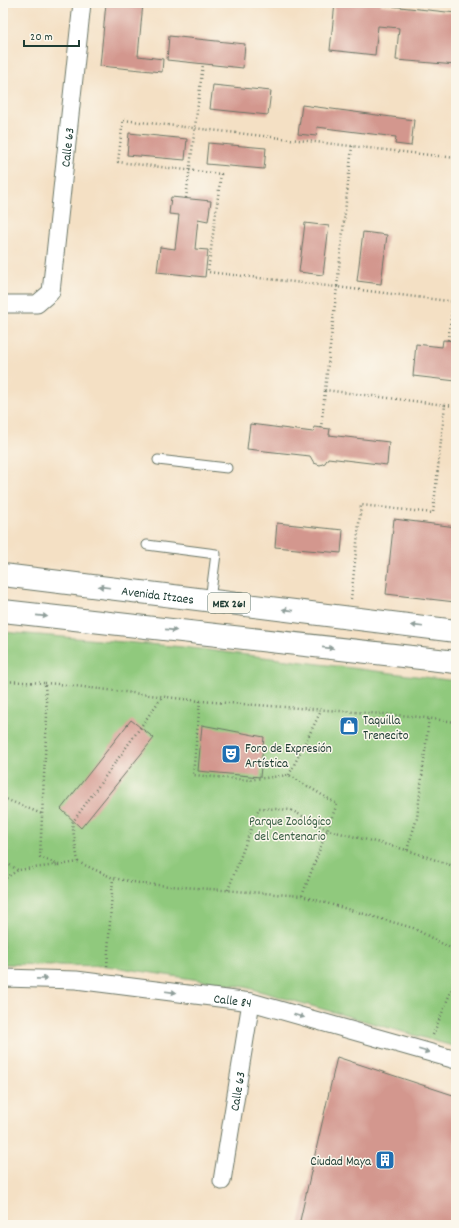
<svg xmlns="http://www.w3.org/2000/svg" width="459" height="1228" viewBox="0 0 459 1228" font-family="Dekko,sans-serif">
<style>
.green{fill:#90c97d;stroke:#588358}
.building{fill:#d3978e}
.lines{fill:none;stroke-linecap:round;stroke-linejoin:round}
.lane-casing{stroke:#6a7666;stroke-width:11}
.street-casing{stroke:#6a7666;stroke-width:19}
.primary-casing{stroke:#6a7666;stroke-width:24}
.path{stroke:#6a7666;stroke-width:2.5;stroke-dasharray:1 3;stroke-linecap:butt}
.lane{stroke:#fff;stroke-width:9}
.street{stroke:#fff;stroke-width:17}
.primary{stroke:#fff;stroke-width:22}
.oneway{fill:#8f9e9a}
.labels{text-anchor:middle;stroke-width:3;stroke-linejoin:round;paint-order:stroke}
.shield{fill:#fbf7ec;stroke:#61756b;stroke-width:1}
.shield-label{font-size:12px;font-weight:bold;fill:#1f3d34}
.street-label{font-size:13px;fill:#1f3d34;stroke:#fbf7ec}
.poi-label{font-size:13px;fill:#1f3d34;stroke:#fbf7ec;text-anchor:start}
.park-label{font-size:13px;fill:#3b6046;stroke:#fbf7ec}
</style>
<rect width="100%" height="100%" fill="#fbf7ec"/>
<filter id="ink" filterUnits="userSpaceOnUse"><feTurbulence type="fractalNoise" baseFrequency=".025" numOctaves="2"/><feDisplacementMap in="SourceGraphic" scale="8" xChannelSelector="R" yChannelSelector="G"/><feConvolveMatrix kernelMatrix="1 2 1 2 8 2 1 2 1" color-interpolation-filters="sRGB"/></filter>
<filter id="wash" filterUnits="userSpaceOnUse"><feTurbulence type="fractalNoise" baseFrequency=".012" numOctaves="4" result="noise"/><feDisplacementMap in="SourceGraphic" scale="16" xChannelSelector="R" yChannelSelector="G"/><feGaussianBlur stdDeviation="0.9" result="paint"/><feColorMatrix in="noise" values="0 0 0 0 0 0 0 0 0 0 0 0 0 0 0 0 0 1.4 0 .05"/><feComposite in="paint" operator="in"/></filter>
<g filter="url(#wash)">
<rect width="100%" height="100%" fill="#f4e0c4"/>
<polygon class="green" points="3,632 183,647 456,681 456,1047 245,987 107,966 3,964"/>
<g id="blocks">
<g class="building">
<polygon points="106,3 143,3 138,56 163,59 162,72 100,66"/>
<polygon points="335,3 381,3 381,5 456,13 456,65 396,60 399,28 378,26 375,55 330,50"/>
<polygon points="169,36 245,44 243,68 167,60"/>
<polygon points="213,85 271,91 268,115 210,109"/>
<polygon points="302,105 414,120 411,146 395,144 396,137 317,127 316,136 298,134"/>
<polygon points="129,133 187,139 185,160 127,155"/>
<polygon points="208,143 266,148 264,169 206,164"/>
<polygon points="171,197 211,201 208,221 198,219 195,249 208,250 205,277 157,272 160,247 175,249 179,215 169,214"/>
<polygon points="305,223 329,226 323,275 299,272"/>
<polygon points="363,232 387,235 381,284 357,281"/>
<polygon points="443,340 456,341 456,381 413,376 416,344 442,347"/>
<polygon points="250,424 313,432 314,427 330,429 329,435 389,442 387,465 328,458 325,463 320,465 314,463 310,456 247,449"/>
<polygon points="394,519 456,527 456,593 455,602 386,594"/>
<polygon points="277,523 343,530 341,553 275,547"/>
<polygon points="131,720 154,738 81,828 61,809"/>
<polygon points="202,725 264,737 260,777 198,771"/>
<polygon points="337,1057 456,1096 456,1225 299,1225"/>
</g>
</g>
</g>
<g filter="url(#ink)">
<use href="#blocks" fill-opacity="0" stroke="#6a7666" stroke-width="1"/>
<g class="lines">
<g class="lane-casing">
<g id="lane">
<polyline points="158,460 227,468"/>
<polyline points="147,545 216,554 210,600"/>
</g>
</g>
<g class="street-casing">
<g id="street">
<path id="s1" d="M3 304H37L51 292 82 3"/>
<path id="s2" d="M3 978 76 980 251 1002 456 1060"/>
<path id="s3" d="M222 1181 251 1002"/>
</g>
</g>
<g class="primary-casing">
<g id="primary">
<path id="s4" d="M3 575 456 631"/>
<polyline points="3,611 456,662"/>
</g>
</g>
<g class="path">
<polyline points="352,146 337,287 456,302"/>
<polyline points="186,198 203,64"/>
<polyline points="448,340 456,281"/>
<polyline points="445,405 456,406"/>
<polyline points="321,428 325,391"/>
<polyline points="351,599 361,505 433,513 445,405 325,390 337,287 208,272 221,174 118,162 123,120 456,158"/>
<polyline points="3,681 45,683 47,715 40,857 59,865 78,862 113,878 144,884 302,896 413,928 456,951"/>
<polyline points="45,683 58,684 200,701 411,716 456,722"/>
<polyline points="200,701 193,775 248,780 289,775 337,804 302,896"/>
<polyline points="289,775 321,711"/>
<polyline points="3,798 42,814"/>
<polyline points="407,850 417,818 429,718"/>
<polyline points="3,861 18,870"/>
<polyline points="78,862 72,823 162,697"/>
<polyline points="3,880 18,870 57,865"/>
<polyline points="228,890 259,808 291,810 328,830 407,850 456,867"/>
<polyline points="107,966 113,878"/>
<polyline points="433,1035 456,979"/>
</g>
<use href="#lane" class="lane"/>
<use href="#street" class="street"/>
<use href="#primary" class="primary"/>
</g>
<defs><path id="oneway-solid" d="M-6-.8H1V-3.2L6.5 0L1 3.2V.8H-6Z"/></defs>
<g class="oneway">
<use href="#oneway-solid" transform="translate(104 587) rotate(-173)"/>
<use href="#oneway-solid" transform="translate(288 610) rotate(-173)"/>
<use href="#oneway-solid" transform="translate(42 616) rotate(6)"/>
<use href="#oneway-solid" transform="translate(417 626) rotate(-173)"/>
<use href="#oneway-solid" transform="translate(171 630) rotate(6)"/>
<use href="#oneway-solid" transform="translate(328 648) rotate(6)"/>
<use href="#oneway-solid" transform="translate(42 979) rotate(1)"/>
<use href="#oneway-solid" transform="translate(171 992) rotate(7)"/>
<use href="#oneway-solid" transform="translate(299 1016) rotate(16)"/>
<use href="#oneway-solid" transform="translate(424 1051) rotate(16)"/>
</g>
</g>
<defs>
<g id="shop-square" transform="scale(1)"><rect x="-9" y="-9" width="18" height="18" rx="4" fill="#1f6fb2" stroke="#fbf7ec"/><path d="M-5-2.5h2.3a2.7 3.5 0 0 1 5.4 0H5L5.5 6h-11ZM-1.5-2.5h3a1.5 2.3 0 0 0-3 0Z" fill="#fff"/></g>
<g id="theatre-square" transform="scale(1)"><rect x="-9" y="-9" width="18" height="18" rx="4" fill="#1f6fb2" stroke="#fbf7ec"/><path d="M-5-5.5Q0-4 5-5.5V0Q5 5 0 6Q-5 5-5 0ZM-3.3-2.5H-1v1.5H-3.3ZM1-2.5H3.3v1.5H1ZM-2.8 1Q0 5.5 2.8 1Z" fill="#fff"/></g>
<g id="building-square" transform="scale(1)"><rect x="-9" y="-9" width="18" height="18" rx="4" fill="#1f6fb2" stroke="#fbf7ec"/><path d="M-4-6H4V6H1V3H-1V6H-4ZM-2.5-4.3h1.7v1.8h-1.7ZM.8-4.3h1.7v1.8H.8ZM-2.5-1h1.7V.8h-1.7ZM.8-1h1.7V.8H.8Z" fill="#fff"/></g>
</defs>
<g fill-rule="evenodd">
<use href="#shop-square" x="349" y="726"/>
<use href="#theatre-square" x="231" y="754"/>
<use href="#building-square" x="385" y="1160"/>
</g>
<g class="labels">
<rect class="shield" x="208" y="593" width="42" height="20" rx="3"/>
<g class="shield-label">
<text x="229" y="607">MEX 261</text>
</g>
<g class="street-label">
<text dy="5" stroke="none"><textPath href="#s1" startOffset="198">Calle 63</textPath></text>
<text dy="5" stroke="none"><textPath href="#s4" startOffset="156">Avenida Itzaes</textPath></text>
<text dy="5" stroke="none"><textPath href="#s2" startOffset="231">Calle 84</textPath></text>
<text dy="5" stroke="none"><textPath href="#s3" startOffset="91">Calle 63</textPath></text>
</g>
<g class="poi-label">
<text x="363" y="724">Taquilla<tspan x="363" dy="15">Trenecito</tspan></text>
<text x="245" y="752">Foro de Expresión<tspan x="245" dy="15">Artística</tspan></text>
<text x="371" y="1165" text-anchor="end">Ciudad Maya</text>
</g>
<g class="park-label">
<text x="290" y="825">Parque Zoológico<tspan x="290" dy="15">del Centenario</tspan></text>
</g>
</g>
<rect width="459" height="1228" fill="none" stroke="#fbf7ec" stroke-width="16"/>
<path d="M24 40v6h55v-6" fill="none" stroke="#1f3d34" stroke-width="2"/>
<text x="30" y="40" font-size="12" fill="#1f3d34" stroke="#fbf7ec" stroke-width="3" paint-order="stroke">20 m</text>
</svg>
